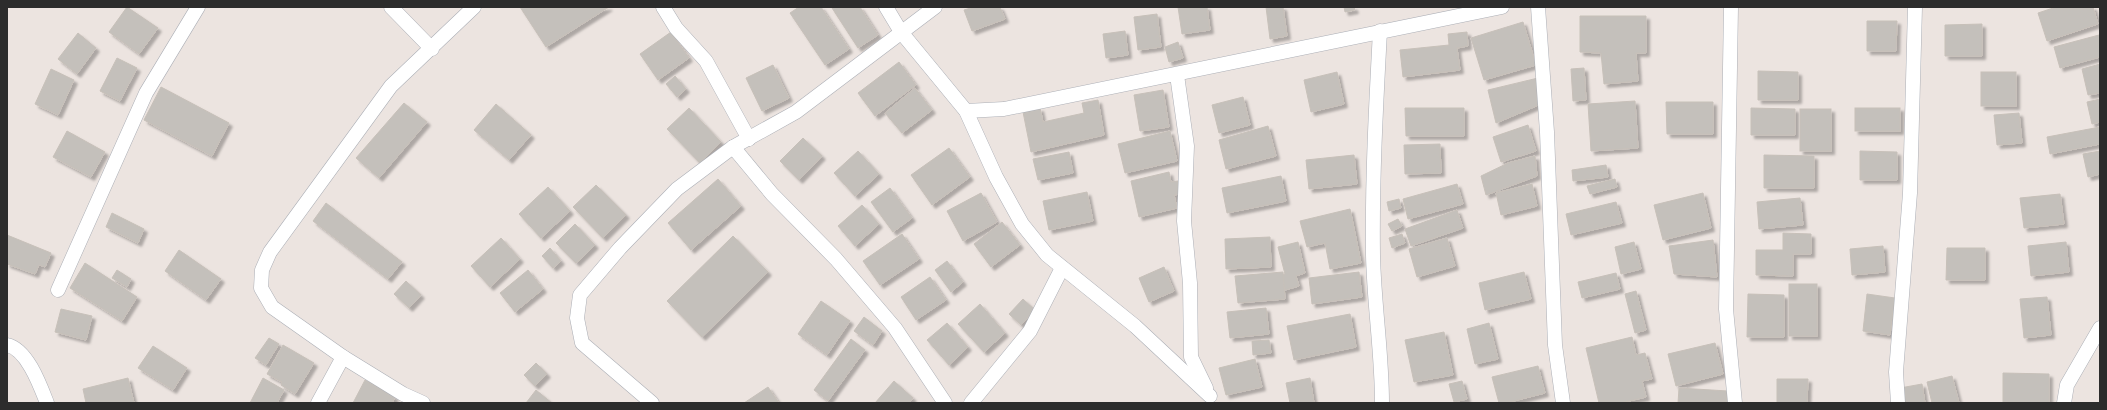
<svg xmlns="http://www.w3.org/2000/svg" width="2107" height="410" viewBox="0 0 2107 410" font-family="Cabin,sans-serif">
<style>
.building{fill:#c4c0bb;stroke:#c7c0b9;filter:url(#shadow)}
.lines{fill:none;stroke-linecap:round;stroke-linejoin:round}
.street-casing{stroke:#acafb6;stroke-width:15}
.street{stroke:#fff;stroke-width:14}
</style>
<defs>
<filter id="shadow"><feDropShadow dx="3.5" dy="3.5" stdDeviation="1" flood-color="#0004"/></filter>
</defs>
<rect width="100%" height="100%" fill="#ece4e0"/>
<g class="building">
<polygon points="127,7 158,28 139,54 109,32"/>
<polygon points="520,7 609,7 546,47"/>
<polygon points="799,7 821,7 849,49 825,65 790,13"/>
<polygon points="834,7 860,7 878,35 858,48 832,8"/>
<polygon points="974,7 1000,7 1005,19 972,31 964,10"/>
<polygon points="1178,7 1207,7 1210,30 1182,34"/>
<polygon points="1266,7 1283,7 1287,36 1270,39"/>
<polygon points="1344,7 1354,7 1355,10 1345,12"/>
<polygon points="2056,7 2093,7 2098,24 2047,41 2038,13"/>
<polygon points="1157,14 1161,47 1138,50 1134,17"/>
<polygon points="1580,16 1646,16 1646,53 1636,53 1638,81 1604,84 1601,53 1580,52"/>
<polygon points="1867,21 1897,21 1896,51 1867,51"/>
<polygon points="1523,22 1536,65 1484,80 1471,38"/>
<polygon points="1982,24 1982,56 1945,56 1945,25"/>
<polygon points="1125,31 1128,55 1106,58 1103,34"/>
<polygon points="671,32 689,58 658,80 640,54"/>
<polygon points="1467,32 1468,46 1457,48 1460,70 1403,77 1400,50 1449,45 1448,34"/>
<polygon points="78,33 96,48 77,74 58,59"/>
<polygon points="2099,35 2100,57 2060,68 2054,47"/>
<polygon points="1178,42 1183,58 1169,62 1165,47"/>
<polygon points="117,58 137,68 120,101 100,91"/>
<polygon points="899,62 916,85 875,116 858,93"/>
<polygon points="2100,64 2100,93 2088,95 2082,69"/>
<polygon points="773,65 789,98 762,111 746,78"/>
<polygon points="1584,68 1586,100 1573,101 1571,69"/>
<polygon points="51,69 74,80 58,115 35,104"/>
<polygon points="1758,71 1798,72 1798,100 1758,100"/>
<polygon points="1337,72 1344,104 1311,112 1304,80"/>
<rect x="1981" y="72" width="35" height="34"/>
<polygon points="675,76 686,89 677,97 666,84"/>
<polygon points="1538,78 1541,104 1496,123 1488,90"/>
<polygon points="161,87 229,123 212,156 144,120"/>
<polygon points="915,88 932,110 902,133 885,113"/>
<polygon points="1163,90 1169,127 1140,131 1134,95"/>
<polygon points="1243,97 1250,125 1219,133 1212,105"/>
<polygon points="2100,99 2100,122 2092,124 2087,102"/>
<polygon points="1098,100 1104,135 1031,152 1023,112 1040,108 1043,122 1084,113 1082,103"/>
<polygon points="1635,101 1638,148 1591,151 1588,104"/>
<polygon points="1666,102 1713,102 1713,134 1667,134"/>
<polygon points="404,103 427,122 379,178 356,158"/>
<polygon points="496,104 531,135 509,160 474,130"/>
<polygon points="689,108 721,142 700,163 667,129"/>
<polygon points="1405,108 1464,108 1464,136 1406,136"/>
<polygon points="1751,108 1795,109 1795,135 1751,135"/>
<rect x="1855" y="108" width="45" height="23"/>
<rect x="1800" y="109" width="31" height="42"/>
<polygon points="2019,113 2022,143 1997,145 1994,115"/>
<polygon points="1528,125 1536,151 1501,162 1493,137"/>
<polygon points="1268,126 1276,156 1226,169 1219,140"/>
<polygon points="2100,127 2100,144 2050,154 2047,137"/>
<polygon points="67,131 105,152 91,177 53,157"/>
<polygon points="1170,131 1177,161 1125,173 1118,144"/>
<polygon points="803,138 822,156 799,180 780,161"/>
<polygon points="1440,144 1441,173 1405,174 1404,145"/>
<polygon points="949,148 970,177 932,205 911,175"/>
<polygon points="858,151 879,174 855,196 834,173"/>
<polygon points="1860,151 1897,152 1897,180 1860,180"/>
<polygon points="2100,151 2100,174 2088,177 2083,154"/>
<polygon points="1069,152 1073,173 1038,180 1033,159"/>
<polygon points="1354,155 1357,184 1309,189 1306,160"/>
<polygon points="1764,155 1814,156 1814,188 1764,188"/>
<polygon points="1535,156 1537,176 1486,195 1481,176 1508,163"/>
<polygon points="1606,165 1608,177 1573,181 1572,170"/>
<polygon points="1169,172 1171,182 1178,181 1180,194 1174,195 1177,208 1139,217 1131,181"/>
<polygon points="1281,176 1286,201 1227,213 1222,188"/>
<polygon points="718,179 741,206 691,250 668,223"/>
<polygon points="1615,179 1617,187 1590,194 1587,186"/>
<polygon points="1457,184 1463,204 1408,219 1403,199"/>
<polygon points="1532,184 1537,206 1501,215 1496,193"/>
<polygon points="596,185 626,215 603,238 573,207"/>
<polygon points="548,187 570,211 541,238 519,214"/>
<polygon points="890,188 912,218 893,232 871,202"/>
<polygon points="1087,192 1093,221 1049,230 1043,201"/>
<polygon points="981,193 997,222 963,241 947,211"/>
<polygon points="1703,193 1711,228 1663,240 1654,205"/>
<polygon points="2060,194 2064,224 2024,228 2020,198"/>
<polygon points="1800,198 1803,225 1759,229 1757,202"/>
<polygon points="1399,199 1401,208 1389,211 1387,202"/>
<polygon points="1616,202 1622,223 1571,235 1566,214"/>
<polygon points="326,203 402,262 388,279 313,221"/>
<polygon points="862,205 879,224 855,246 838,226"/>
<polygon points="1350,209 1361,263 1330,269 1325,243 1307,247 1300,221"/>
<polygon points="1457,210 1463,228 1411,246 1405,229"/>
<polygon points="112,213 144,229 138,243 106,227"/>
<polygon points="1398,219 1402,226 1392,231 1388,224"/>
<polygon points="1002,222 1020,245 991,267 974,244"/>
<polygon points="575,224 595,245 576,263 556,243"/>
<polygon points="1783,233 1811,234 1811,254 1793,254 1793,276 1756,275 1756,250 1783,250"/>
<polygon points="902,234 919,259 880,285 863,261"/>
<polygon points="1402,234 1405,243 1392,248 1389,238"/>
<polygon points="7,235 51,253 45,267 39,265 35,274 7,264"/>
<polygon points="733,236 768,272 702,337 667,301"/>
<polygon points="1270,237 1271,267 1226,269 1225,239"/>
<polygon points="501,238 520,259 490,287 471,266"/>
<polygon points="1447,238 1455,266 1417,277 1409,249"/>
<polygon points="1713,240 1717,277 1674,274 1669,246"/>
<polygon points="1298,242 1305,273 1296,276 1299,286 1285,290 1281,275 1285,274 1278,247"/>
<polygon points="1634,242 1641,269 1621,274 1615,247"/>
<polygon points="2066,242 2069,272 2031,276 2028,246"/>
<polygon points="1883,246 1885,272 1852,275 1850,249"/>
<polygon points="550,248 561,261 553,268 542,256"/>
<polygon points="1947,248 1985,248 1985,280 1946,280"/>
<polygon points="179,250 221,279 206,300 165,271"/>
<polygon points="947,261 963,282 951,292 935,270"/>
<polygon points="85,263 137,297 122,321 70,288"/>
<polygon points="1164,267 1174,291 1149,302 1139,278"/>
<polygon points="117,270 131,279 127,287 112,278"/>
<polygon points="528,270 543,289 515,312 500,293"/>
<polygon points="1283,272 1285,299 1238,303 1235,276"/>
<polygon points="1359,272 1362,297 1312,304 1309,278"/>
<polygon points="1524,272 1531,299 1485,310 1479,283"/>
<polygon points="1616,273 1620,289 1582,298 1578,282"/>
<polygon points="930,277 946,300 916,320 901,297"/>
<polygon points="406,281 421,295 409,308 394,294"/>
<rect x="1789" y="284" width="28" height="52"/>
<polygon points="1636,291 1646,330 1635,333 1625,294"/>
<polygon points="1748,294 1784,295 1784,337 1747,337"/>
<polygon points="1867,294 1895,298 1890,335 1863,331"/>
<polygon points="2047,297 2051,335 2024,338 2020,299"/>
<polygon points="1023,299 1035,310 1021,325 1009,314"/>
<polygon points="821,301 850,321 827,355 798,334"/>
<polygon points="980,304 1005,333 984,352 958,324"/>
<polygon points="1266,308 1269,334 1230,338 1227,312"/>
<polygon points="61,309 92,316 86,340 55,332"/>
<polygon points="1350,314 1356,347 1294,360 1287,326"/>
<polygon points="864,317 882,331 873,345 854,331"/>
<polygon points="947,323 968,347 949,365 927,340"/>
<polygon points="1489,323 1498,359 1475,364 1467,329"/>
<polygon points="1444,332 1453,375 1414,382 1405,340"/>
<polygon points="1632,337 1636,355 1645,353 1652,379 1642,381 1646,397 1621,403 1599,403 1586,348"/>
<polygon points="269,338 279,344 266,365 255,358"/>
<polygon points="851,339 865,350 828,401 814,390"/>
<polygon points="1269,340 1271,353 1253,355 1252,341"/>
<polygon points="1715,343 1723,374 1676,386 1668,354"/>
<polygon points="283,345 314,363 295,394 281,385 282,382 267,374"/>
<polygon points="153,346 187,368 173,390 138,368"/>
<polygon points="1255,359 1262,387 1226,395 1219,368"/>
<polygon points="536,363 547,374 535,386 524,375"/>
<polygon points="1538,366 1545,393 1506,403 1499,403 1492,377"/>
<polygon points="2003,373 2049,374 2049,403 2003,402"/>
<polygon points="1952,376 1959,403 1932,403 1927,382"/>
<polygon points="128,378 134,403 86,403 83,389"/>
<polygon points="263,378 284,390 277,403 250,403"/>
<polygon points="1310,378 1314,403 1290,403 1286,383"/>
<polygon points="1777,379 1808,379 1807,403 1777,403"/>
<polygon points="365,380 395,397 392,403 353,403"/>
<polygon points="894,381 913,398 909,403 875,403"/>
<polygon points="1462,381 1467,399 1454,402 1449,384"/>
<polygon points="1922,384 1925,403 1902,403 1900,388"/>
<polygon points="768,387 779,403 744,403"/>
<polygon points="1679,388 1728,391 1727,403 1678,403"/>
<polygon points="536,390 552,403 526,403"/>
</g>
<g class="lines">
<g class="street-casing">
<g id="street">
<polyline points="391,7 432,49"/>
<polyline points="663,7 676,28 706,61 749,139"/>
<polyline points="886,7 901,32 966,111 996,177 1022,224 1047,255 1135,326 1210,396"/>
<polyline points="1538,7 1547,132 1555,345 1563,403"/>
<polyline points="1731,7 1726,309 1735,403"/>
<path d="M1380 31C1376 105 1372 180 1373 255 1374 304 1382 353 1382 403"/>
<polyline points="1177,75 1187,146 1184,221 1190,283 1191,357 1206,388"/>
<polyline points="966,111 1004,109 1502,7"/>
<polyline points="733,147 772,194 836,259 895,328 945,403"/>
<polyline points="58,290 146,93 198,7"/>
<path d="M7 345C27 349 40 385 47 403"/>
<polyline points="318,403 343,357"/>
<polyline points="423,403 403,394 343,357 272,307 261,288 262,270 270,252 391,86 474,7"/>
<polyline points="652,403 582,343 577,318 580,295 620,248 677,189 733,147 796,112 935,7"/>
<polyline points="971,403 1030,331 1062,268"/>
<polyline points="1898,403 1896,372 1910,193 1915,7"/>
<polyline points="2064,403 2067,385 2100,328"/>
</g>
</g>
<use href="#street" class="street"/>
</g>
<rect width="2107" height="410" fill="none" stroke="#2c2c2c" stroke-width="16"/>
</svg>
